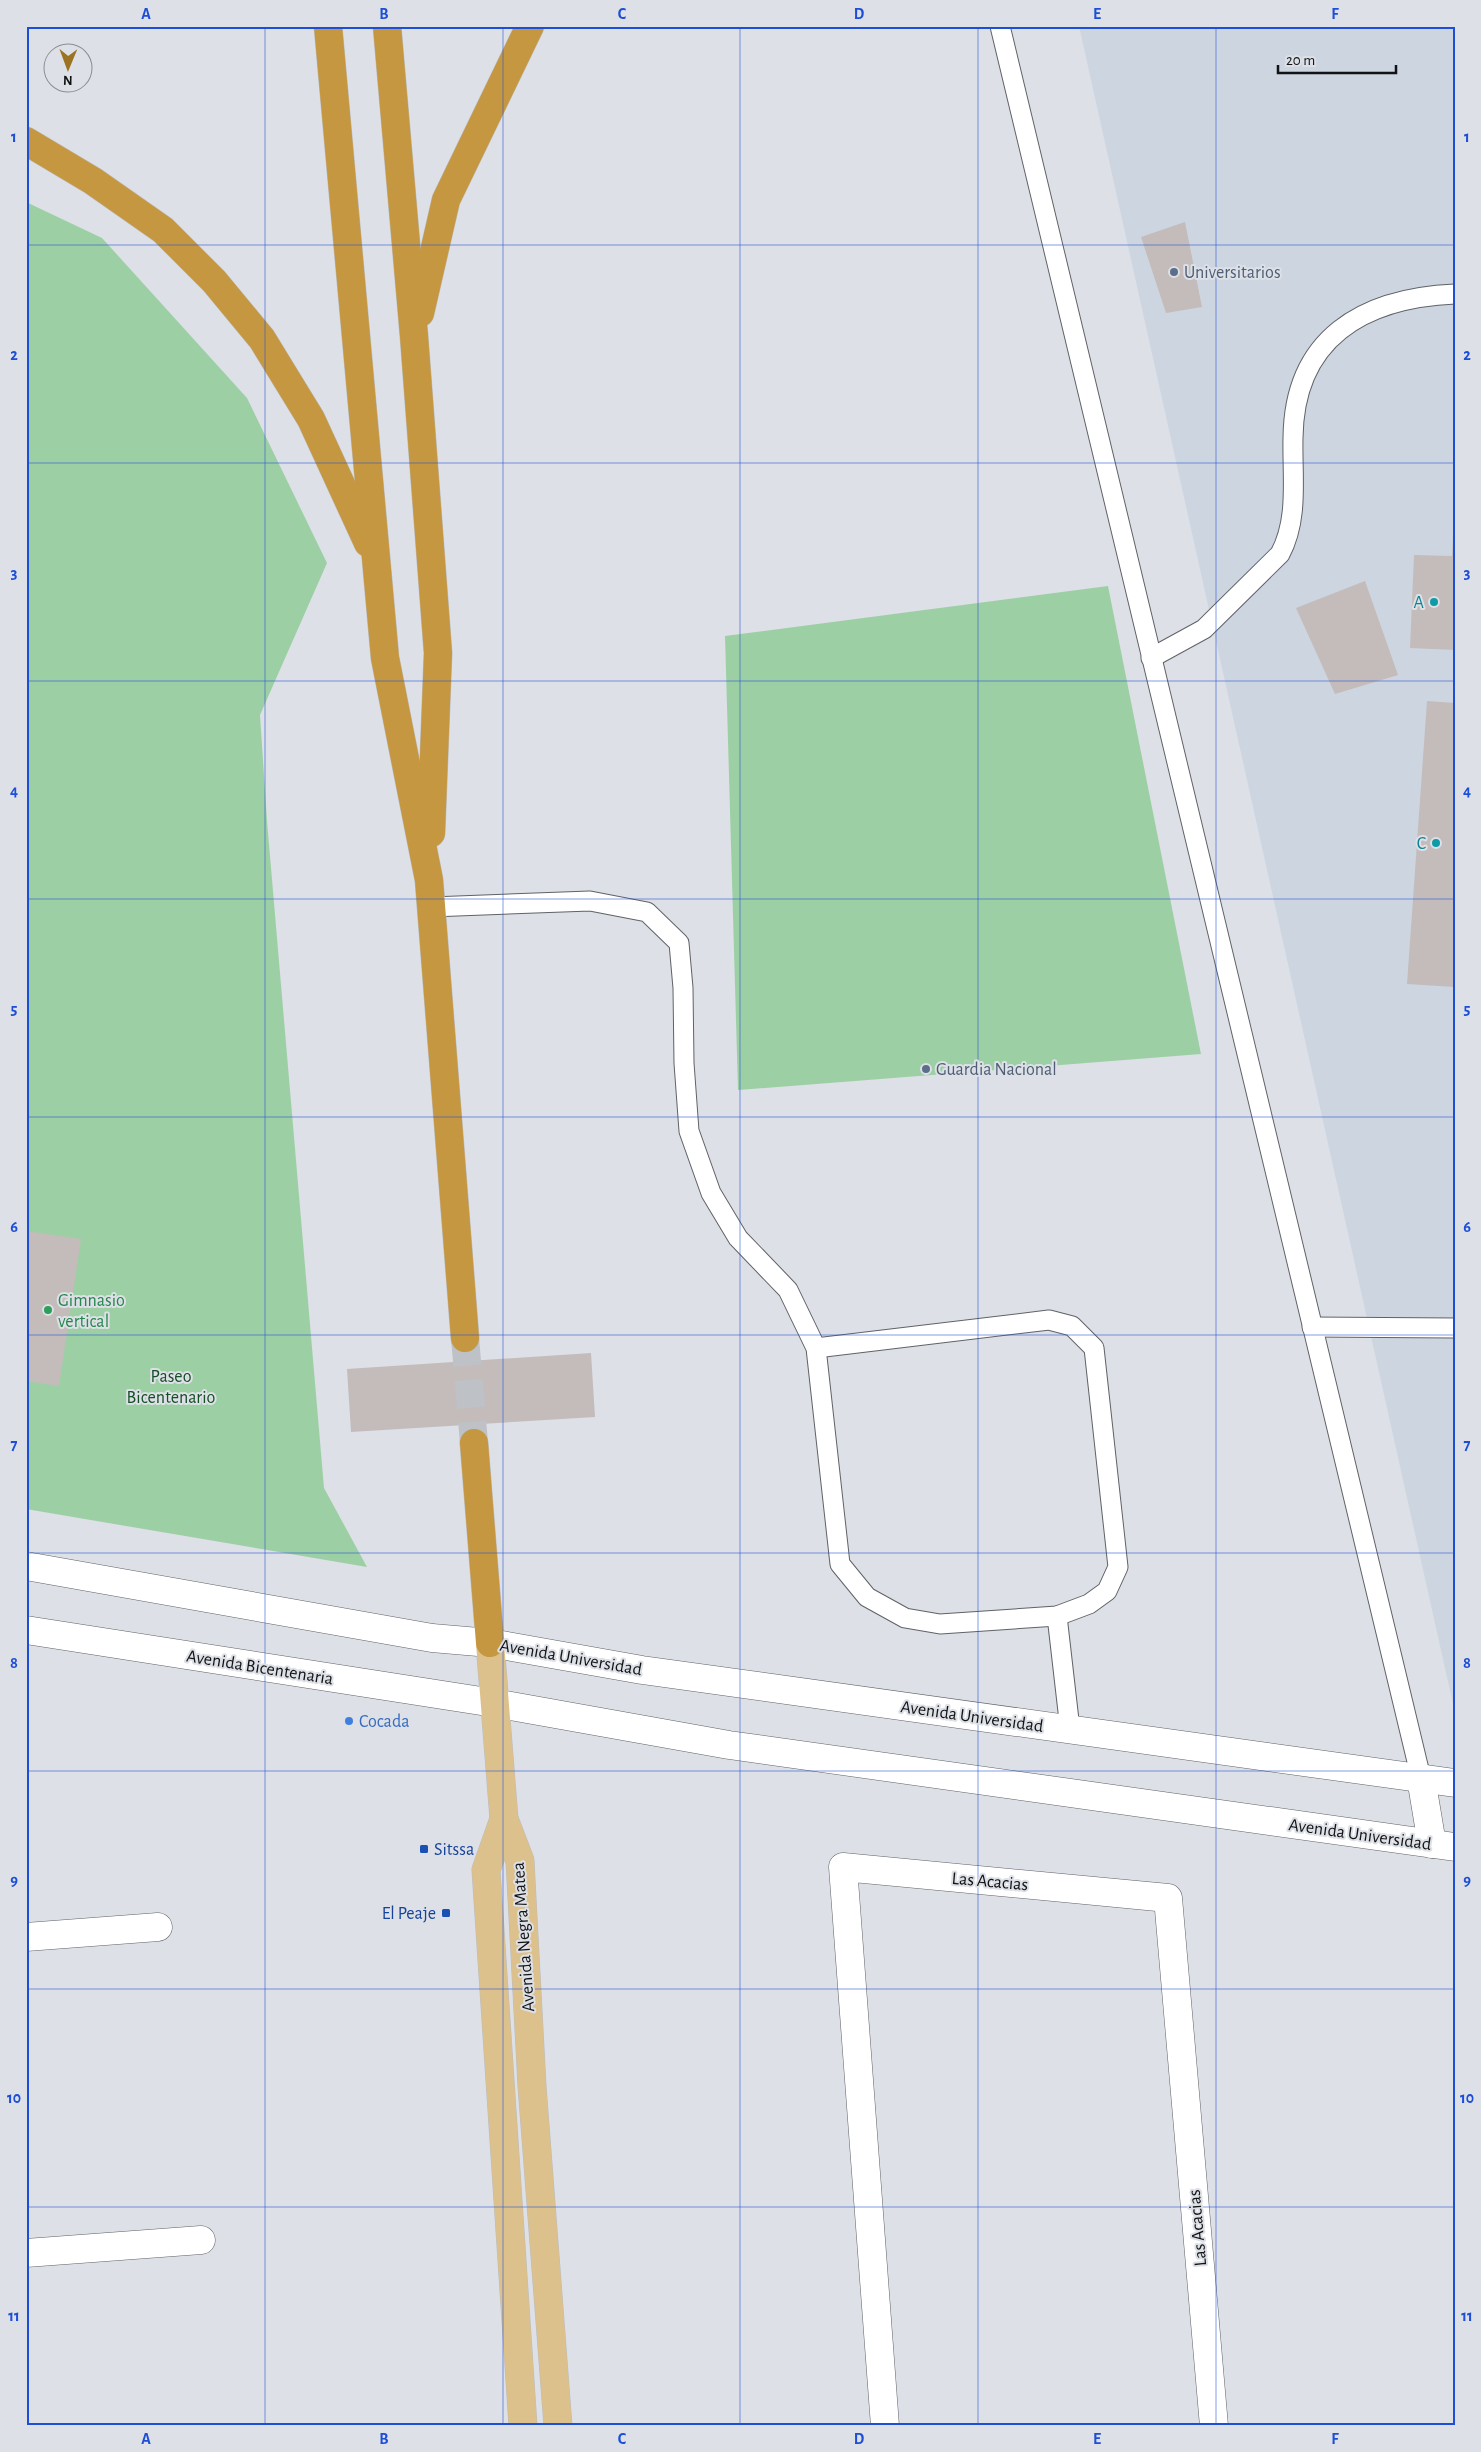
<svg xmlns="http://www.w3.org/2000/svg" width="1481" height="2452" viewBox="0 0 1481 2452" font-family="'Alegreya Sans',sans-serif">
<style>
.built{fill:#cdd5e0}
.green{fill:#9dcfa5}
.building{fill:#c3bcbb}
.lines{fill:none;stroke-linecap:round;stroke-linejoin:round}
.highway-tunnel{stroke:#bec1c6;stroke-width:28;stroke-dasharray:28 14;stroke-linecap:butt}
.lane-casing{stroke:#5f6267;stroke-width:21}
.street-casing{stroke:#5f6267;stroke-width:29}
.primary-casing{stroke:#bcbdbd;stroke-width:29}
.highway-casing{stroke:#bcbdbd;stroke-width:29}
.lane{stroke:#fff;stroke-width:19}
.street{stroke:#fff;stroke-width:28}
.primary{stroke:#ddc18d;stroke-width:28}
.highway{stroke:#c69741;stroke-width:28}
.grid{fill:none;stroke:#1d4ed8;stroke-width:1;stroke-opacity:0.55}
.service-dot{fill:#5c6f8a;stroke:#dde0e6;stroke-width:2}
.culture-dot{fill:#0f9aa8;stroke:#dde0e6;stroke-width:2}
.leisure-dot{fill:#2e9e5b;stroke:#dde0e6;stroke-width:2}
.shop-dot{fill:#3f7fe0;stroke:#dde0e6;stroke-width:2}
.transit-dot{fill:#1a4fb4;stroke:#dde0e6;stroke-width:2}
.labels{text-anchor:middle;stroke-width:4;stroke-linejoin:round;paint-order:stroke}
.service-label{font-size:18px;fill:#4e5e75;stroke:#dde0e6;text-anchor:start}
.culture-label{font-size:18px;fill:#0d838f;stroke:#dde0e6;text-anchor:end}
.leisure-label{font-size:18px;fill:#27864d;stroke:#dde0e6;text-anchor:start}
.park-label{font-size:18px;fill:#144e25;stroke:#dde0e6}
.street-label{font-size:18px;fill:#111314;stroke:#dde0e6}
.shop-label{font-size:18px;fill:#366cbe;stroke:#dde0e6;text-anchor:start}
.transit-label{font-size:18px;fill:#164399;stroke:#dde0e6;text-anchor:start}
.neatline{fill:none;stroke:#1d4ed8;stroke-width:2}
.grid-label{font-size:16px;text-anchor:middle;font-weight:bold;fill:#1d4ed8}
</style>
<rect width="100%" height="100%" fill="#dde0e6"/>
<polygon class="built" points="1079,26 1455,26 1455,1713 1212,623"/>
<g class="green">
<polygon points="26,202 102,238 247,398 327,563 260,715 267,821 324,1488 367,1567 26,1509"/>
<polygon points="1108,586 1201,1054 738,1090 725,636"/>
</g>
<g class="building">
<polygon points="1185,222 1202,307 1166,313 1141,237"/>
<polygon points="1453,535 1455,650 1410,648 1414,555 1452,556"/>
<polygon points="1365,581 1398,675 1335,694 1296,608"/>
<polygon points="1427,701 1455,703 1455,987 1407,984"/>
<polygon points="26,1231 81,1239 59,1386 26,1381"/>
<polygon points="591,1353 595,1417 351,1432 347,1369"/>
</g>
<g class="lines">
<polyline class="highway-tunnel" points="465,1338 474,1443"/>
<g class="lane-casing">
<g id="lane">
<polyline points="1000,26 1421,1778"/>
<path d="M1151 658 1204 629 1280 554C1299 519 1292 476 1293 438 1294 338 1363 298 1455 294"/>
<polyline points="431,907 590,901 647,912 679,943 683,988 684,1063 689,1131 711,1193 738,1238 788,1290 816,1348 840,1564 867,1597 905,1618 940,1624 1057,1616 1089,1604 1107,1591 1118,1567 1094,1348 1072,1326 1049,1320 816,1348"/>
<polyline points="1312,1327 1455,1328"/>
<polyline points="1057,1616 1070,1729"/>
</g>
</g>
<g class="street-casing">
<g id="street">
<polyline points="26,1566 432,1638 490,1643 642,1670 1455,1783"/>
<polyline points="26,1630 494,1703 729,1745 1455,1847"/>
<polyline points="1421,1778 1432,1844"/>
<polyline points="26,1937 158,1927"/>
<polyline points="26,2253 201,2240"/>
<polyline points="885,2426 843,1867 1168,1898 1214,2426"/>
</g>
</g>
<g class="primary-casing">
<g id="primary">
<polyline points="490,1643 504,1819 520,1861 532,2086 558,2426"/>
<polyline points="504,1819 486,1870 523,2426"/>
</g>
</g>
<g class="highway-casing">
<g id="highway">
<polyline points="328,26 385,658 429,880 465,1338"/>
<polyline points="387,26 414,336 438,653 431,833"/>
<polyline points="26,141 93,181 163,230 214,281 262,339 311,419 368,543"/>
<polyline points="420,313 446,200 530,26"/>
<polyline points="474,1443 490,1643"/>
</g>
</g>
<use href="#lane" class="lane"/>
<use href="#street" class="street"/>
<use href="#primary" class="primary"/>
<use href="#highway" class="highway"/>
</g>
<path class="grid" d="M265 26V2426M503 26V2426M740 26V2426M978 26V2426M1216 26V2426M26 245H1455M26 463H1455M26 681H1455M26 899H1455M26 1117H1455M26 1335H1455M26 1553H1455M26 1771H1455M26 1989H1455M26 2207H1455"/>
<g class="service-dot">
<circle cx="1174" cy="272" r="5"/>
<circle cx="926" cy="1069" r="5"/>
</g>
<g class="culture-dot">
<circle cx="1434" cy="602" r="5"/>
<circle cx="1436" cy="843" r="5"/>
</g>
<circle class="leisure-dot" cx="48" cy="1310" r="5"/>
<circle class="shop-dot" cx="349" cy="1721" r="5"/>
<g class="transit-dot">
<rect x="419" y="1844" width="10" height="10" rx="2.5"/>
<rect x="441" y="1908" width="10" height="10" rx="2.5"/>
</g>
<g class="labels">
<g class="service-label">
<text x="1184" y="278">Universitarios</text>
<text x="936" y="1075">Guardia Nacional</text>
</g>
<g class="culture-label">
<text x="1424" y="608">A</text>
<text x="1426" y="849">C</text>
</g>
<g class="leisure-label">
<text x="58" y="1306">Gimnasio<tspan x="58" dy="21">vertical</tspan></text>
</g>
<g class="park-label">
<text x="171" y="1382">Paseo<tspan x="171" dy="21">Bicentenario</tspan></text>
</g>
<g class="street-label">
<text transform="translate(571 1657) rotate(10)" y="6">Avenida Universidad</text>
<text transform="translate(260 1667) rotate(9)" y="6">Avenida Bicentenaria</text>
<text transform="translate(972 1716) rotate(8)" y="6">Avenida Universidad</text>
<text transform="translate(1360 1834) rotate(8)" y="6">Avenida Universidad</text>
<text transform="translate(990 1881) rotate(5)" y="6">Las Acacias</text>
<text transform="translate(523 1937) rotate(-94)" y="6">Avenida Negra Matea</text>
<text transform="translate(1197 2228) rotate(-95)" y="6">Las Acacias</text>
</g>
<g class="shop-label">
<text x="359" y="1727">Cocada</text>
</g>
<g class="transit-label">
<text x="434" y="1855">Sitssa</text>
<text x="436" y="1919" text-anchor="end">El Peaje</text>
</g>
</g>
<rect width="1481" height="2452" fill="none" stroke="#dde0e6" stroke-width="55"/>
<g transform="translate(68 68) rotate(181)"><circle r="24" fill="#dde0e6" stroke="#8b8e92"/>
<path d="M0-4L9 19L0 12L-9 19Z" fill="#9c7321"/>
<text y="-8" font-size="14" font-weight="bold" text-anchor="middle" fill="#111314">N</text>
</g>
<path d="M1278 65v8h118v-8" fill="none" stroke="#111314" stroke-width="2.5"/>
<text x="1286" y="65" font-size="15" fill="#111314" stroke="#dde0e6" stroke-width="4" paint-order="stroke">20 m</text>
<rect x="28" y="28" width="1426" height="2396" class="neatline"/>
<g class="grid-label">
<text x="146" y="19">A</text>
<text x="384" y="19">B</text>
<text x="622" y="19">C</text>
<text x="859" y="19">D</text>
<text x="1097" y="19">E</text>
<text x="1335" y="19">F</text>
<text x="14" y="142">1</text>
<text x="1467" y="142">1</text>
<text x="14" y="360">2</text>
<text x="1467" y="360">2</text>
<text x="14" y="578">3</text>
<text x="1467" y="578">3</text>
<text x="14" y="796">4</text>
<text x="1467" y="796">4</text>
<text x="14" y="1014">5</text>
<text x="1467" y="1014">5</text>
<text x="14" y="1232">6</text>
<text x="1467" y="1232">6</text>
<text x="14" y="1450">7</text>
<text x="1467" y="1450">7</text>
<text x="14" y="1668">8</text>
<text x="1467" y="1668">8</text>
<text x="14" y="1885">9</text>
<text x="1467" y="1885">9</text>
<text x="14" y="2103">10</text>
<text x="1467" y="2103">10</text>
<text x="14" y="2321">11</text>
<text x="1467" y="2321">11</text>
<text x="146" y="2444">A</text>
<text x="384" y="2444">B</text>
<text x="622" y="2444">C</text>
<text x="859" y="2444">D</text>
<text x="1097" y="2444">E</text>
<text x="1335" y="2444">F</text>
</g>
</svg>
